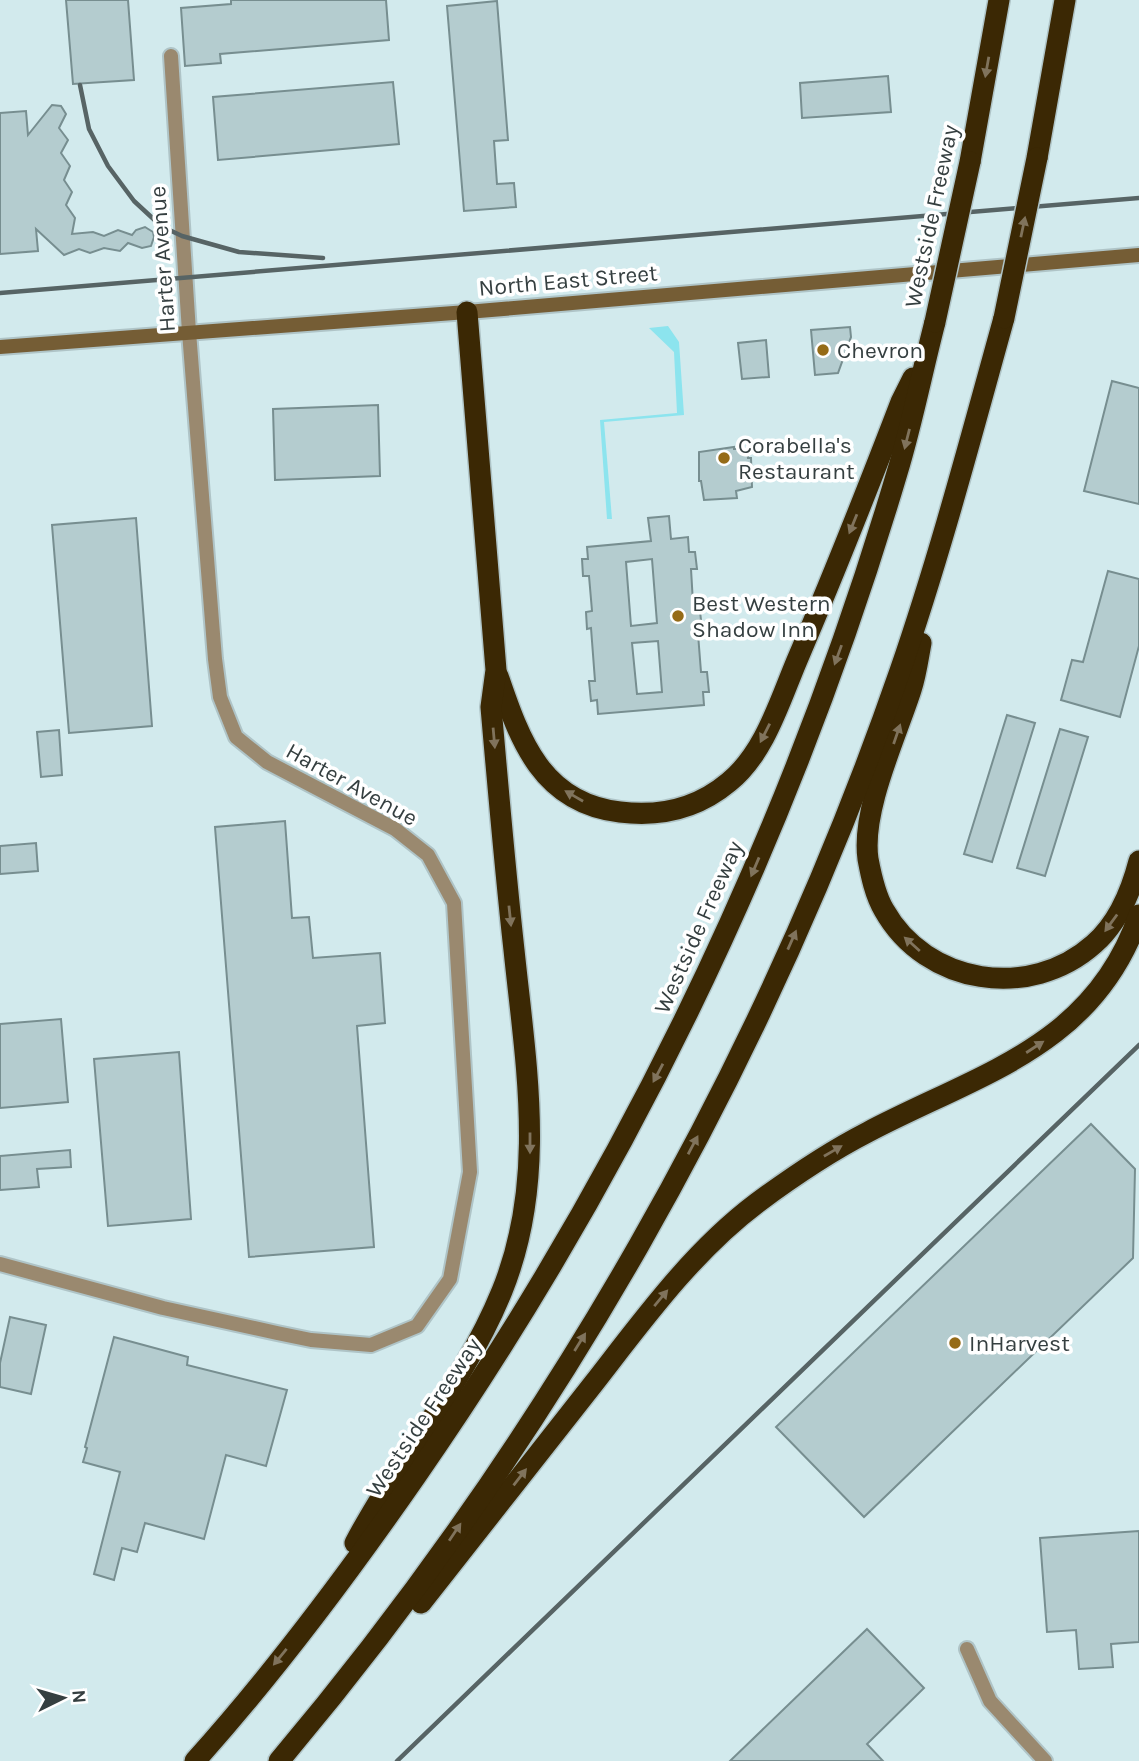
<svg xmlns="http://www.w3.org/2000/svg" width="1139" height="1761" viewBox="0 0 1139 1761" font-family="Karla,sans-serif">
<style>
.green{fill:#8ce4ee}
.building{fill:#b4cccf;stroke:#778e90;stroke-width:2;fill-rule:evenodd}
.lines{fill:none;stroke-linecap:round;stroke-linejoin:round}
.minor-casing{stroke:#afc4c7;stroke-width:18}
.secondary-casing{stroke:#afc4c7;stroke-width:18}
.motorway-casing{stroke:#afc4c7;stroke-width:24}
.minor{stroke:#9a896f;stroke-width:14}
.secondary{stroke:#755d35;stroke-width:14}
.motorway{stroke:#3b2804;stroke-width:21}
.rail{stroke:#576465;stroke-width:4.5}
.motorway-bridge-casing{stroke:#afc4c7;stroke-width:24;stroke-linecap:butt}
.motorway-bridge{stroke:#3b2804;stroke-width:21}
.oneway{fill:#80735c}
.poi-dot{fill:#956b17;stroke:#fff;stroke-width:2.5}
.labels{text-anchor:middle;stroke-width:7;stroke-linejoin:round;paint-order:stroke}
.street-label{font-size:23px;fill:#353f40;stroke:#fff}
.poi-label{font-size:23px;fill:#353f40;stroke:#fff;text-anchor:start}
</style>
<rect width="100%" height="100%" fill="#d2eaed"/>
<polygon class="green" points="668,326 679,342 684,415 604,422 612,519 607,519 600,420 677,413 674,352 649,328"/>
<g class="building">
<polygon points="66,0 128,0 134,80 73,84"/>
<polygon points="231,0 386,0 389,40 220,54 221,63 185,66 181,8 231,4"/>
<polygon points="497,1 508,140 494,141 497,184 514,183 516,207 464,211 447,6"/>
<polygon points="888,76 891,112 802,118 800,83"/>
<polygon points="393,82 399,144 218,160 213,97"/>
<polygon points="52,105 61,106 66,114 59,128 68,140 61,153 70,166 64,180 72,192 66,205 75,218 72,234 93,232 104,236 118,230 132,235 136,230 145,227 153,232 154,237 151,246 142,248 128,243 120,251 104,248 90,253 79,249 64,255 36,229 38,251 0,254 0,113 26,111 28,135"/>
<polygon points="850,327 851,337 838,373 815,375 811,330"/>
<polygon points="766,340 769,377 742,379 738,343"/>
<polygon points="1112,381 1139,388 1139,504 1084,491"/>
<polygon points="378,405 380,476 275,480 273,409"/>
<polygon points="734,447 734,449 747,449 748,458 751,458 752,487 736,491 737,498 704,500 701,481 699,481 699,452"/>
<path d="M669 516 671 539 688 537 689 552H695L697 569H691L693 603H699L701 620 697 621 701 672H707L709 692H703L704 705 598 714 597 700 591 701 589 681H595L591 628 587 629 586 612 592 611 589 576H583L582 559H588L587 547 651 541 648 518ZM652 559 657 623 631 626 626 562ZM658 641 662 692 637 694 632 643Z"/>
<polygon points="136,518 152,726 69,733 52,525"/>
<polygon points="1108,571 1139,579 1139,646 1120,717 1061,700 1072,660 1083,662"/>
<polygon points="1007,715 1035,723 992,862 964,854"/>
<polygon points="1060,729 1088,737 1045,876 1017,868"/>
<polygon points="59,730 62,775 41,777 37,732"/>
<polygon points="285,821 292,918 309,917 313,958 380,953 385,1023 357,1026 374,1247 249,1257 215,827"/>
<polygon points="36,843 38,871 0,874 0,846"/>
<polygon points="61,1019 68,1102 0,1108 0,1024"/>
<polygon points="179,1052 191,1219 108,1226 94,1059"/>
<polygon points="1091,1124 1135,1169 1133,1258 864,1517 776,1427"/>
<polygon points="70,1150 71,1167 37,1169 39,1187 0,1190 0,1156"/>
<polygon points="10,1317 46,1325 31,1394 0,1387 0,1363"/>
<polygon points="114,1337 188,1357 187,1365 287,1390 266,1466 226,1455 204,1539 145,1523 137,1552 122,1548 114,1580 94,1574 120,1472 83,1462 87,1448 85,1447"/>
<polygon points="1139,1531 1139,1642 1111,1644 1113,1667 1079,1669 1076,1630 1047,1632 1040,1538"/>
<polygon points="867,1629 924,1688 867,1744 883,1761 730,1761"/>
</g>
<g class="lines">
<g class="minor-casing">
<g id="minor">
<polyline points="0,1264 163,1308 277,1333 311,1340 371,1345 417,1326 450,1279 470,1172 454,903 428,855 395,829 267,762 236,737 220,697 215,659 189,332 171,56"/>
<polyline points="967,1649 990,1701 1045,1761"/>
</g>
</g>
<g class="secondary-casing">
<polyline id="secondary" points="0,347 467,312 1139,255"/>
</g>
<g class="motorway-casing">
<g id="motorway">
<polyline points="1037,158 1065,0"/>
<polyline points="970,162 999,0"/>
<path d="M921 643C918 659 916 675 911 690 896 737 861 810 868 859 871 875 875 895 884 910 926 985 1030 1001 1094 944 1118 923 1131 892 1139 861"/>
<path d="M498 676C520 741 542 803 620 812 660 817 698 808 729 782 765 753 780 700 798 658 834 574 868 488 901 402L913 378"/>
<path d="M355 1543C400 1457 465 1382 502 1291 547 1180 526 1066 514 950 505 869 498 788 491 707L496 670 467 312"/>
<path d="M421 1603C479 1530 536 1456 594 1383 643 1320 693 1251 757 1203 792 1177 829 1152 868 1132 978 1074 1094 1047 1139 915"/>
<path d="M195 1761C275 1672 348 1574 416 1476 629 1169 791 831 897 473 912 424 922 372 935 322"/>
<path d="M279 1761C549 1441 763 1067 900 671 940 555 971 437 1004 318"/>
</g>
</g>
<use href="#minor" class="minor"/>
<use href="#secondary" class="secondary"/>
<use href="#motorway" class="motorway"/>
<g class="rail">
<polyline points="80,85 89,129 108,166 134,201 161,226 182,236 239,252 323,258"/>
<polyline points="0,293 1139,198"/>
<polyline points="397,1761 1139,1045"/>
</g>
<g class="motorway-bridge-casing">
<g id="motorway-bridge">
<polyline points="1004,318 1037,158"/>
<polyline points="935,322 970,162"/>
</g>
</g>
<use href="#motorway-bridge" class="motorway-bridge"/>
</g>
<defs><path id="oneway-solid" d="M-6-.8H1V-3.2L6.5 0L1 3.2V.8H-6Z" transform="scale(1.75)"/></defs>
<g class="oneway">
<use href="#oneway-solid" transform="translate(987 67) rotate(100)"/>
<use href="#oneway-solid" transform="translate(1023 227) rotate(-78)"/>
<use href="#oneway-solid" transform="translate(907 439) rotate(104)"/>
<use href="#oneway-solid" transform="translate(853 524) rotate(112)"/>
<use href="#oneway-solid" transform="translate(838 655) rotate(110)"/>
<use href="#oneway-solid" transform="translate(765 733) rotate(117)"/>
<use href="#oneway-solid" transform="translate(897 734) rotate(-71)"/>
<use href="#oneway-solid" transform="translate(494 738) rotate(85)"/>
<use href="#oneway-solid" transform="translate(574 796) rotate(-150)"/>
<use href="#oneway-solid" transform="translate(755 867) rotate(113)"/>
<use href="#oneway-solid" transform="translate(510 916) rotate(84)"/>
<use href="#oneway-solid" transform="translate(1111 923) rotate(126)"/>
<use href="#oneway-solid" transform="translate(792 940) rotate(-66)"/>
<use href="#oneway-solid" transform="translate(912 944) rotate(-138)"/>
<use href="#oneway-solid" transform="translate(1035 1047) rotate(-33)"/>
<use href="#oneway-solid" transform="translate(658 1073) rotate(118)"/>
<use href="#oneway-solid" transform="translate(530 1143) rotate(90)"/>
<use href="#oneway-solid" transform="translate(693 1145) rotate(-62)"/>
<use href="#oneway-solid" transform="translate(833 1151) rotate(-30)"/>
<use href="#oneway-solid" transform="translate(661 1298) rotate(-50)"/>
<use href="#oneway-solid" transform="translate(580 1342) rotate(-58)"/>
<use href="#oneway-solid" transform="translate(520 1477) rotate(-52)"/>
<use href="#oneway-solid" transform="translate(455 1532) rotate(-56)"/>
<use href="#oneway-solid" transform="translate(280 1657) rotate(129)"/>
</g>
<g class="poi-dot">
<circle cx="823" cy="350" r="7"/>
<circle cx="724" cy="458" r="7"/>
<circle cx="678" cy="616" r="7"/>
<circle cx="955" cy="1343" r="7"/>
</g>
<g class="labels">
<g class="street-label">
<text transform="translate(931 216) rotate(-78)" y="8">Westside Freeway</text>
<text transform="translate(162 259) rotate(-94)" y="8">Harter Avenue</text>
<text transform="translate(568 280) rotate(-5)" y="8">North East Street</text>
<text transform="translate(352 784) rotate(29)" y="8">Harter Avenue</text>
<text transform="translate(698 927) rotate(-66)" y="8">Westside Freeway</text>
<text transform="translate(423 1417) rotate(-56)" y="8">Westside Freeway</text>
</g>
<g class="poi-label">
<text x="837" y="358">Chevron</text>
<text x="738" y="453">Corabella's<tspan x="738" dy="26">Restaurant</tspan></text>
<text x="692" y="611">Best Western<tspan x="692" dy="26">Shadow Inn</tspan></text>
<text x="969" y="1351">InHarvest</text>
</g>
</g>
<g transform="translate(63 1698) rotate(85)" stroke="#ffffff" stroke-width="5" paint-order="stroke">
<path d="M0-5L12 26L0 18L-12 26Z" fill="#353f40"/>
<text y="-10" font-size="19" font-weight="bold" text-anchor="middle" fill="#353f40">N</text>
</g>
</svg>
